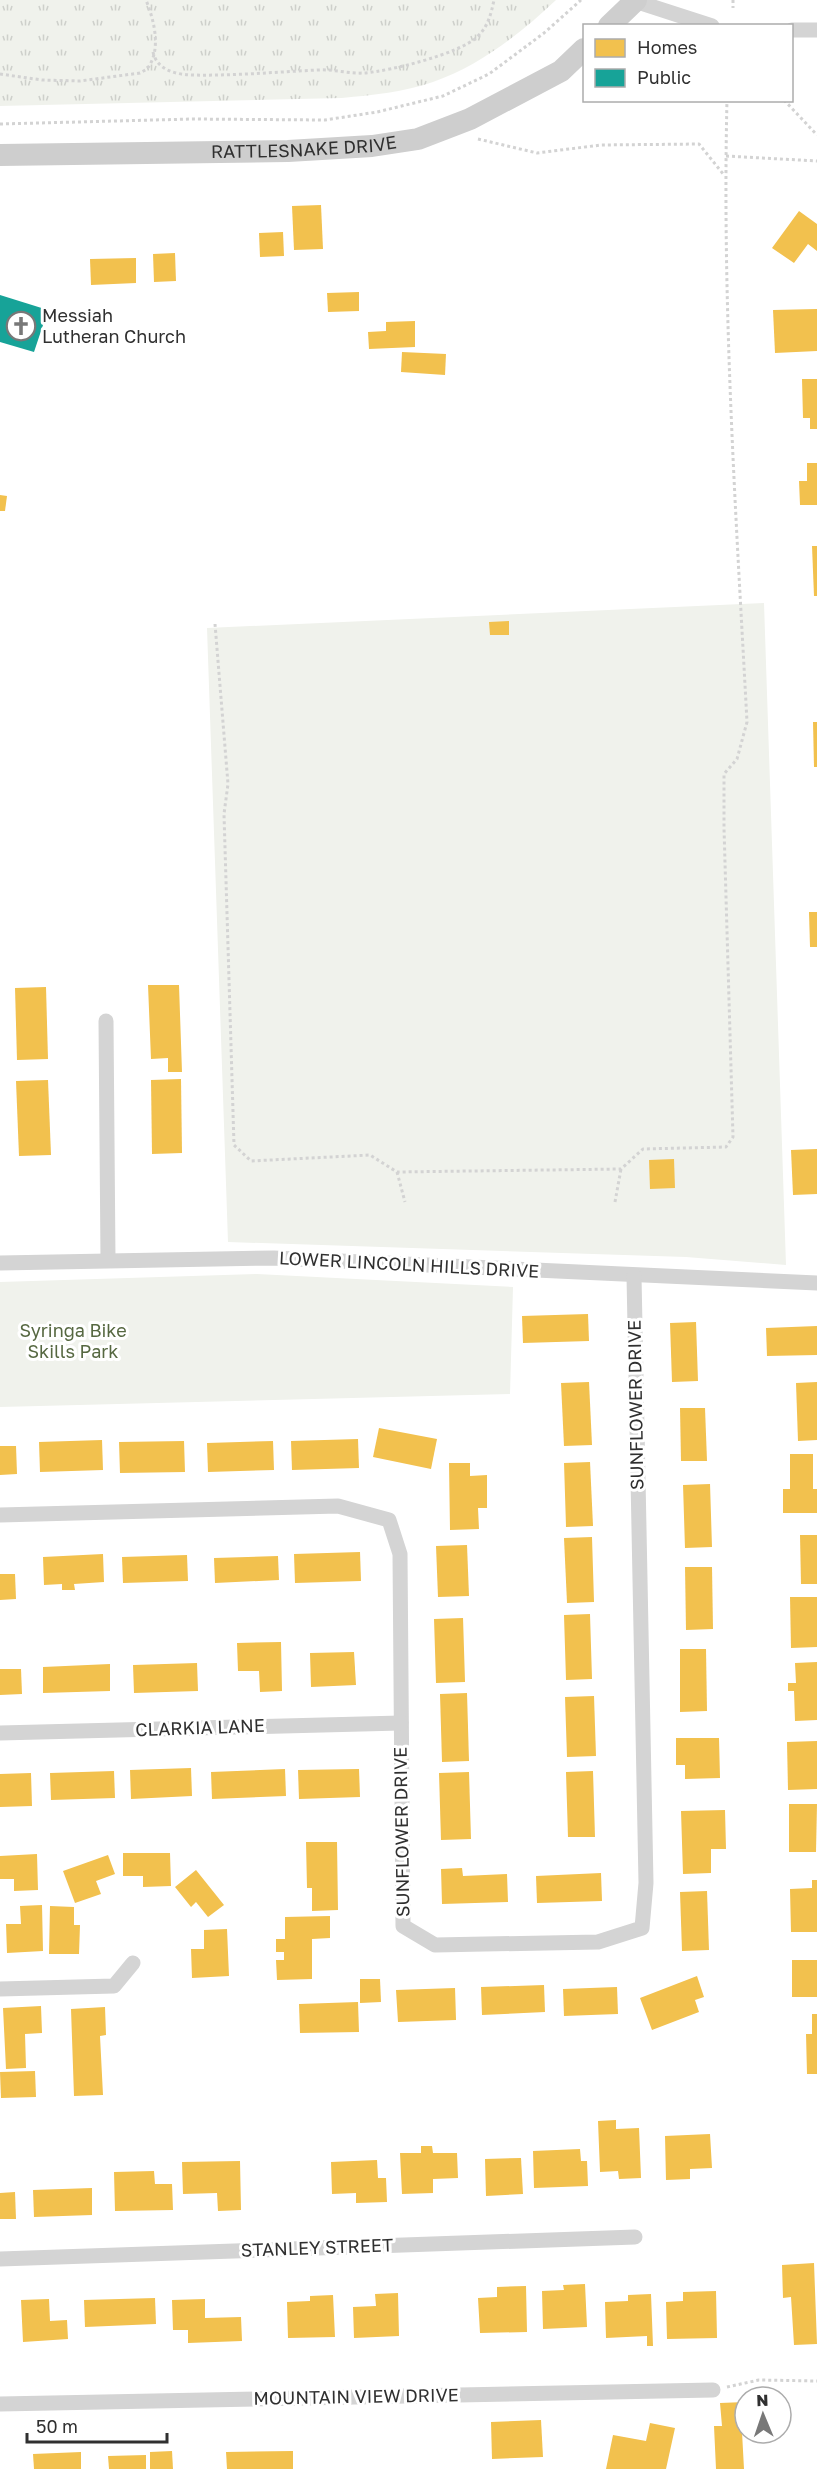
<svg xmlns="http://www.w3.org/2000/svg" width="817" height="2469" viewBox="0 0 817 2469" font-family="'Golos Text',sans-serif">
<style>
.grass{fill:url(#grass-tufts)}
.park{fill:#f0f2ec}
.homes{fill:#f2c14e}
.public{fill:#17a398}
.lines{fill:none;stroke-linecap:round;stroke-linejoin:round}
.path{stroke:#d3d3d3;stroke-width:3;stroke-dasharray:3 3;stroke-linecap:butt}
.street{stroke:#d4d4d4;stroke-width:15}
.secondary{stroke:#cecece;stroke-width:22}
.labels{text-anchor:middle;stroke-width:6;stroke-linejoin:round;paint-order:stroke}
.street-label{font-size:18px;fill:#303030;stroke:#fff}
.poi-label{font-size:18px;fill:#303030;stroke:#fff;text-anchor:start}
.park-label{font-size:18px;fill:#566841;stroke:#fff}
</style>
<defs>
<pattern id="grass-tufts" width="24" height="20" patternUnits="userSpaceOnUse" patternTransform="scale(1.5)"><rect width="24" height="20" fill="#f0f2ec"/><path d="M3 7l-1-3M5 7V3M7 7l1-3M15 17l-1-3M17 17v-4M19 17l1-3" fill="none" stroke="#ced0cb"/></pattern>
</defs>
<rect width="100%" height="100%" fill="#fff"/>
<path class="grass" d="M0 0H556C521 33 480 66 433 82 404 92 373 95 342 98L0 106Z"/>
<g class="park">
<polygon points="764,603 786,1265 686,1257 228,1242 207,628"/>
<polygon points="257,1274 513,1287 510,1394 0,1407 0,1282"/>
</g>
<g class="homes">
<polygon points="321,205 323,249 294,250 292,206"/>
<polygon points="799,211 817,224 817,251 808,244 794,263 772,248"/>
<polygon points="283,232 284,256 260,257 259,233"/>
<polygon points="175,253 176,281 154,282 153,254"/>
<polygon points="136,258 136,283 91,285 90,259"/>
<polygon points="359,292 359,311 328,312 327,293"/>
<polygon points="817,309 817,351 775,353 773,310"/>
<polygon points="415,321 415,347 369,349 368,332 386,331 386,322"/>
<polygon points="402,352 446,354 445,375 401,372"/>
<polygon points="802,379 817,379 817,429 810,429 810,418 803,418"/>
<polygon points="807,463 817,463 817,505 800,505 799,481 807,481"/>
<polygon points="0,495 7,496 5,511 0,511"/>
<polygon points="812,546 817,546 817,596 814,596"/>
<polygon points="509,621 509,635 490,635 489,622"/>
<polygon points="813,722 817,722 817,767 814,767"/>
<polygon points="809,912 817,912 817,947 810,947"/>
<polygon points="148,985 179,985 182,1072 168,1072 168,1058 151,1059"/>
<polygon points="46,987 48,1059 17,1060 15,988"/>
<polygon points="181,1079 182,1153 152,1154 151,1080"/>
<polygon points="48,1080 51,1155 19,1156 16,1081"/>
<polygon points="817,1149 817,1194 793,1195 791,1150"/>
<polygon points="674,1159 675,1188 650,1189 649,1160"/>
<polygon points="588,1314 589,1341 523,1343 522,1316"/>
<polygon points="696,1322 698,1381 672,1382 670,1323"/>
<polygon points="817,1326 817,1355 767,1356 766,1328"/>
<polygon points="589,1382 592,1445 564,1446 561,1383"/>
<polygon points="817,1382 817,1440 798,1441 796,1383"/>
<polygon points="680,1408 705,1408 707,1461 681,1461"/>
<polygon points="379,1428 437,1439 431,1469 373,1457"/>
<polygon points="358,1439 359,1468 292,1470 291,1441"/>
<polygon points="102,1440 103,1470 40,1472 39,1442"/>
<polygon points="184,1441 185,1472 120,1473 119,1442"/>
<polygon points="273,1441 274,1470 208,1472 207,1443"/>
<polygon points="0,1446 16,1446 17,1474 0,1475"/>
<polygon points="790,1454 813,1454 813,1489 817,1489 817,1513 783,1513 783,1489 790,1489"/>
<polygon points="590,1462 593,1526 566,1527 564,1463"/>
<polygon points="449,1463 470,1463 470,1476 487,1475 487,1508 478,1508 479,1529 450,1530"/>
<polygon points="710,1484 712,1547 685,1548 683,1485"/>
<polygon points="800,1535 817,1535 817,1584 801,1584"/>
<polygon points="592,1537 594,1602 567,1603 564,1538"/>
<polygon points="467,1545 469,1596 438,1597 436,1546"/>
<polygon points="360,1552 361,1581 295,1583 294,1554"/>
<polygon points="103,1554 104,1582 74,1584 75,1590 62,1590 62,1584 44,1585 43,1557"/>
<polygon points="187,1555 188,1581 123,1583 122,1557"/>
<polygon points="278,1556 279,1580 215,1583 214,1558"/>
<polygon points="685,1567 712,1567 713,1629 686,1630"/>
<polygon points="0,1574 15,1574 16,1599 0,1600"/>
<polygon points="790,1597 817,1597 817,1647 791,1648"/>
<polygon points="590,1614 592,1679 566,1680 564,1615"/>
<polygon points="463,1618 465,1682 436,1683 434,1619"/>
<polygon points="281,1642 282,1691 260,1692 259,1671 238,1671 237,1643"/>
<polygon points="680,1649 706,1649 707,1711 680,1712"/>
<polygon points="354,1652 356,1685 311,1687 310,1653"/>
<polygon points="817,1662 817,1720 795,1721 794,1691 788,1691 788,1683 796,1683 795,1663"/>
<polygon points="197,1663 198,1691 134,1693 133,1665"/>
<polygon points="110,1664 110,1691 43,1693 43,1667"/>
<polygon points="0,1669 21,1669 22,1694 0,1695"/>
<polygon points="467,1693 469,1761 442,1762 440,1694"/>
<polygon points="594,1696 596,1756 567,1757 565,1697"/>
<polygon points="676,1738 719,1738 720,1778 685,1779 685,1765 676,1765"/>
<polygon points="817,1741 817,1789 788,1790 787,1742"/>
<polygon points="191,1768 192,1796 131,1799 130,1770"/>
<polygon points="285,1769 286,1796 212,1799 211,1772"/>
<polygon points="359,1769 360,1797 299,1799 298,1770"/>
<polygon points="114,1771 115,1798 51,1800 50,1773"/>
<polygon points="593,1771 595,1837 568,1837 566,1772"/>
<polygon points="469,1772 471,1839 441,1840 439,1773"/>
<polygon points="31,1773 32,1806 0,1807 0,1774"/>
<polygon points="789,1804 817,1804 816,1852 789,1852"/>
<polygon points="725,1810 726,1849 711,1849 711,1873 683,1874 681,1811"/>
<polygon points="306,1842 337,1842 338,1910 312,1911 312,1888 307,1888"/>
<polygon points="123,1853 170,1853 171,1886 143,1887 143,1876 123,1876"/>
<polygon points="37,1854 38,1890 14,1891 14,1879 0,1879 0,1856"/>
<polygon points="108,1855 115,1874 96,1881 101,1894 75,1903 63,1871"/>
<polygon points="462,1868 463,1876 507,1874 508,1902 442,1904 441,1869"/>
<polygon points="196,1870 224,1905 208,1917 196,1902 191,1907 175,1887"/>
<polygon points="601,1873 602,1901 537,1903 536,1876"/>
<polygon points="812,1880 817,1880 817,1932 791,1932 790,1889 812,1888"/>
<polygon points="707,1891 709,1950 682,1951 680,1892"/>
<polygon points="42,1905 43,1951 7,1953 6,1924 21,1924 20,1906"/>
<polygon points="50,1906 74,1907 74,1925 80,1925 79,1954 49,1954"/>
<polygon points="330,1916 330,1938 312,1939 312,1979 277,1980 276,1960 284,1960 284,1952 276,1952 276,1939 285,1939 285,1917"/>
<polygon points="227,1929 229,1976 192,1978 191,1949 204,1949 204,1930"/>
<rect x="792" y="1960" width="25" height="37"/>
<polygon points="697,1976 704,1997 695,2000 699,2012 652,2030 640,1998"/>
<polygon points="360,1979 380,1979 381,2002 360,2003"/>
<polygon points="544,1985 545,2012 482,2015 481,1987"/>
<polygon points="617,1987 618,2014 564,2016 563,1989"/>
<polygon points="455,1988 456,2020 398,2022 396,1990"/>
<polygon points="358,2002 359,2032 300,2033 299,2004"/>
<polygon points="41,2006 42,2033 25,2034 26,2068 6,2069 3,2008"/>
<polygon points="105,2007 106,2035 100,2036 103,2095 74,2096 71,2009"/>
<polygon points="812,2014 817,2014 817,2074 807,2074 806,2034 812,2034"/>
<polygon points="35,2071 36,2097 1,2098 0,2072"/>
<polygon points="616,2120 616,2129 639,2128 641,2178 619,2179 618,2171 600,2172 598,2121"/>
<polygon points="710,2134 712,2168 690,2169 690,2179 666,2180 665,2136"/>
<polygon points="421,2146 432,2146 433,2153 457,2153 458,2178 433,2179 433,2193 402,2194 400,2153 421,2153"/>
<polygon points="580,2149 581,2161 587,2161 588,2186 534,2188 533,2151"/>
<polygon points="521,2158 523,2194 486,2196 485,2159"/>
<polygon points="377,2160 378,2178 386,2178 387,2202 356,2203 356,2193 332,2194 331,2162"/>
<polygon points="240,2161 241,2210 218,2211 217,2193 183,2194 182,2162"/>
<polygon points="154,2171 155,2184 172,2184 173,2210 115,2211 114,2172"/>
<polygon points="92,2188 92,2215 34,2217 33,2190"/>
<polygon points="15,2192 16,2219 0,2219 0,2193"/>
<polygon points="814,2263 817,2344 794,2345 791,2297 783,2298 782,2265"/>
<polygon points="585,2284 587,2327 543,2329 542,2291 564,2290 563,2285"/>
<polygon points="526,2286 527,2332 480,2333 478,2298 497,2297 497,2287"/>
<polygon points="716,2291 717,2338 667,2339 666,2302 683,2301 683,2292"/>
<polygon points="398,2293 399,2336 354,2338 353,2307 376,2306 375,2294"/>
<polygon points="651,2294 653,2346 647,2346 647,2336 606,2338 605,2302 628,2301 628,2295"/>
<polygon points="333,2295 335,2337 288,2338 287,2302 310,2301 310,2296"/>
<polygon points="155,2298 156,2324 85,2327 84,2300"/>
<polygon points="49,2299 50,2321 67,2320 68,2339 23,2342 21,2300"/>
<polygon points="205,2299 205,2318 241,2317 242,2341 188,2343 188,2330 173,2330 172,2300"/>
<polygon points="745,2402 745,2431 742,2432 744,2469 716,2469 714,2426 722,2426 720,2403"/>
<polygon points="541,2420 543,2457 492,2459 491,2422"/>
<polygon points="650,2423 675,2428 666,2469 606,2469 613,2435 646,2441"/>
<polygon points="172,2451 173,2469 150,2469 150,2452"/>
<polygon points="293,2451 293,2469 227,2469 226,2452"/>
<polygon points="81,2452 81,2469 34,2469 33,2454"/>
<polygon points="146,2455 146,2469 109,2469 108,2456"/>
</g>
<polygon class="public" points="0,295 48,310 34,352 0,342"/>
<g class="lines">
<g class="path">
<polyline points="733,0 733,8"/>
<path d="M153 52C157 70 175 74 190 75 233 76 275 72 318 70 334 69 349 74 364 73 390 71 459 54 477 37 488 27 491 14 494 0"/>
<path d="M0 74 42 80 80 81 140 73 147 69C162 50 154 20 146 0"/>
<polyline points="784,100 817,135"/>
<polyline points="0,124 192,119 325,120 377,112 443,96 489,74 544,33 581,0"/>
<polyline points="478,139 537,153 601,145 699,144 724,175"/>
<polyline points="726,156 817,161"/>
<path d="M215 624 228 784 224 814 234 1145 251 1161 370 1155 397 1172 621 1169 643 1149 726 1147 733 1137 724 828V774L737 759 747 722C736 515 722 307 727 100"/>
<polyline points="397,1172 405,1202"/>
<polyline points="615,1202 621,1169"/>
<polyline points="727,2387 759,2380 817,2381"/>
</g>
<g class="street">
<polyline points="635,1 712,26"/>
<polyline points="792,30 817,30"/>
<polyline points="106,1021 108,1260"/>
<polyline points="0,1263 274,1258 817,1283"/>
<polyline points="0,1515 338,1506 389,1520 400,1554 403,1926 435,1945 598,1942 642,1928 646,1883 634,1276"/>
<polyline points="0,1733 401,1723"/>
<polyline points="0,1989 114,1986 133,1963"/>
<polyline points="0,2259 635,2237"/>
<polyline points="0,2404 713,2390"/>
</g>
<g class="secondary">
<polyline points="609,26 636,0"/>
<path id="s1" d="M0 155 288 151 372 146 418 139 470 119 561 71 584 49"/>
</g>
</g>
<defs>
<g id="church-ring" transform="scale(1.5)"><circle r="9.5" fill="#fff" stroke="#787878" stroke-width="1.5"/><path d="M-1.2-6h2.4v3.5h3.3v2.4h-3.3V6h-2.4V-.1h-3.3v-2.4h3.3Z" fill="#787878"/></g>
</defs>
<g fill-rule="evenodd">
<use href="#church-ring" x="21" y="326"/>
</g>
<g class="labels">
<g class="street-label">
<text dy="6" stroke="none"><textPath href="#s1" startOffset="304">RATTLESNAKE DRIVE</textPath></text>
<text transform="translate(409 1265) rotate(3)" y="6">LOWER LINCOLN HILLS DRIVE</text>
<text transform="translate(636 1405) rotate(-91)" y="6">SUNFLOWER DRIVE</text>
<text transform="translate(200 1728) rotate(-2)" y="6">CLARKIA LANE</text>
<text transform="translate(402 1832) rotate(-91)" y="6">SUNFLOWER DRIVE</text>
<text transform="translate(317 2248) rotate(-2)" y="6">STANLEY STREET</text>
<text transform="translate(356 2397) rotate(-1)" y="6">MOUNTAIN VIEW DRIVE</text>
</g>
<g class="poi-label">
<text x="42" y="322">Messiah<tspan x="42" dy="21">Lutheran Church</tspan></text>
</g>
<g class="park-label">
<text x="73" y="1337">Syringa Bike<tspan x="73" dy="21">Skills Park</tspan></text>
</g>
</g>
<rect x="583" y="24" width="210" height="78" fill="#ffffff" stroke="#acacac" stroke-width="1.5"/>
<rect x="595" y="39" width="30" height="18" fill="#f2c14e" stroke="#acacac" stroke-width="1.5"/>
<text x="637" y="54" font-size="18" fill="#303030">Homes</text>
<rect x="595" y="69" width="30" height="18" fill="#17a398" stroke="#acacac" stroke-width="1.5"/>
<text x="637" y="84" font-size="18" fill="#303030">Public</text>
<g transform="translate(763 2415) rotate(358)"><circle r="28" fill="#ffffff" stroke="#acacac" stroke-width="1.5"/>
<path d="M0-4.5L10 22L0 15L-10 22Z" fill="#787878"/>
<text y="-9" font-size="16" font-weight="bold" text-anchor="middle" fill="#303030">N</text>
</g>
<path d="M27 2433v9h140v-9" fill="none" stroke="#303030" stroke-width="3"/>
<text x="36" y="2433" font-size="18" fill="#303030" stroke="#ffffff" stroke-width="4.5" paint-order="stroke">50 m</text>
</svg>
